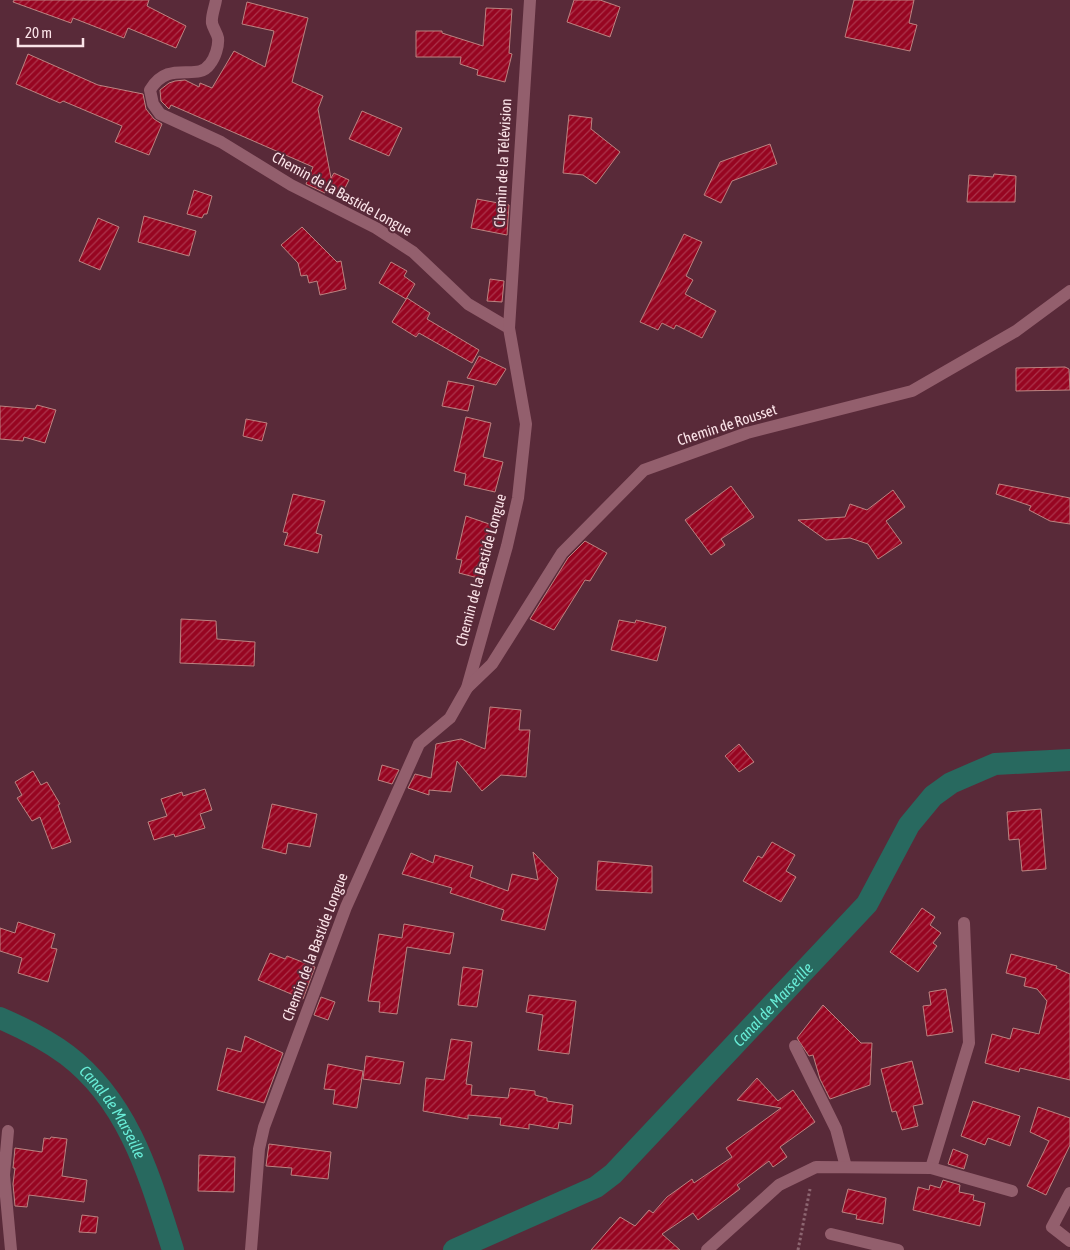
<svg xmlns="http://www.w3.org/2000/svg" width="1070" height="1250" viewBox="0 0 1070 1250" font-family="'Asap Condensed',sans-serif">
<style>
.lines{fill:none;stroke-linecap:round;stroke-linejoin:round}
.canal{stroke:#28695f;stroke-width:22}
.building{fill:url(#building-hatch);stroke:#bb8381}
.path{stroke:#8d6671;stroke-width:3;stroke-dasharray:2.5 2.5;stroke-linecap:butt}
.minor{stroke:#935f6d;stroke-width:12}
.labels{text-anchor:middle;stroke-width:4;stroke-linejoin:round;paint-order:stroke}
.street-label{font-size:15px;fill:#fbe3e8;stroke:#592a39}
.water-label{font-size:16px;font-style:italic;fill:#68ecd7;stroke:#592a39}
</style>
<defs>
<pattern id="building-hatch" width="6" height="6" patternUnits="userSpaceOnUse" patternTransform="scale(1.25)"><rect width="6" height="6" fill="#970521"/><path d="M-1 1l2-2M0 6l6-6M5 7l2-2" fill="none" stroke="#ac354c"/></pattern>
</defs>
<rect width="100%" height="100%" fill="#592a39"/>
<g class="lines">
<g class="canal">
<path id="s1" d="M0 1018C23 1028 47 1040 67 1055 130 1103 150 1178 173 1250"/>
<path id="s2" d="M454 1250 596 1187 613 1174 867 904 909 825 933 796 951 783 995 764 1070 760"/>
</g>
</g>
<g class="building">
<polygon points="14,0 149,0 147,6 186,26 176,48 128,28 124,38 73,18 71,23 13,2"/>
<polygon points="574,0 600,0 620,7 610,37 567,22"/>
<polygon points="854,0 914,0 909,23 917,25 910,51 845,37"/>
<polygon points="247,2 308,18 292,82 323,96 318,109 331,178 334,173 349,180 341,196 327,189 325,193 306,184 313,167 171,105 169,109 161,101 160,90 169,83 175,81 185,80 199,87 200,83 212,88 234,51 265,67 274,31 242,24"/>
<polygon points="486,8 512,9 509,53 512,54 505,82 477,75 478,70 460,64 461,57 416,57 416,31 442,31 442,33 483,46"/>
<polygon points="28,54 98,85 143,94 146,109 154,119 162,124 149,155 115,142 122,126 63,101 60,103 16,84"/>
<polygon points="362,111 402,128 389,156 349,139"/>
<polygon points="569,115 592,118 591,129 620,152 596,184 583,175 563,173"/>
<polygon points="770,144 777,164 732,181 721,203 704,195 720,162"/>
<polygon points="994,174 1016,176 1015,202 967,202 969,175 993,177"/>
<polygon points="194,190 212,196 207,214 204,214 202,218 187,214"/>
<polygon points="477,199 509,205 507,235 471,228"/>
<polygon points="144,216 196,231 189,256 138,242"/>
<polygon points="98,218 119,227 100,270 79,261"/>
<polygon points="302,227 337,262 341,261 346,289 320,295 317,281 309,283 307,275 301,276 298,263 281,245"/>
<polygon points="684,234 702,242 686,276 693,280 685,294 716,311 702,338 676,325 674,329 662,323 658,330 640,322"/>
<polygon points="391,262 407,271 404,276 415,284 406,299 379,283"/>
<polygon points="490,279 504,281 502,302 487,301"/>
<polygon points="407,298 430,313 427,319 479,350 472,363 419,333 416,337 392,322"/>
<polygon points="479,356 506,369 496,385 467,378"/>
<polygon points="1065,367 1069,369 1070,390 1016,391 1016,368"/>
<polygon points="448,381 474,386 468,411 442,406"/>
<polygon points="37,405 56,410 45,443 24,437 23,441 0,439 0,406 35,409"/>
<polygon points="466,417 491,423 483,457 503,462 495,492 464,485 466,474 454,471"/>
<polygon points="246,419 267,423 262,441 243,436"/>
<polygon points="999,484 1070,498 1070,524 1050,521 1029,510 1031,506 996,494"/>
<polygon points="731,486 754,517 721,539 725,545 711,555 685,520"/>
<polygon points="893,490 905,507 886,521 902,543 878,559 868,544 850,538 826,540 798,520 845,517 850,504 867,510"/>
<polygon points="293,494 325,501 316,533 322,535 318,553 284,545 288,533 283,532"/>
<polygon points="466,516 495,526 482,579 459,573 462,560 456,559"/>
<polygon points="585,541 607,553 590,581 585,580 554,630 530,619 568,558"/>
<polygon points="181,619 216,621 217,639 255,642 254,666 180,663"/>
<polygon points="619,620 635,623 636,620 666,627 657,661 611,650"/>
<polygon points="490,707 521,710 519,730 530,730 526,777 501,775 482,791 457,761 451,792 429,790 429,795 408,788 415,774 431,778 436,744 461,739 485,749"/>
<polygon points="739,744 754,762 739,772 725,756"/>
<polygon points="382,765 399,770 392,784 378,780"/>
<polygon points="33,771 41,785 47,782 60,804 58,805 71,842 52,849 40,817 32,821 17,798 22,795 15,782"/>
<polygon points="205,789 212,810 200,814 205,828 175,837 174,834 154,840 148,822 167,816 161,799 182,792 183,796"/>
<polygon points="272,804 317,814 310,847 288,843 286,854 262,848"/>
<polygon points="1041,809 1046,869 1022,871 1019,839 1009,840 1007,812"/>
<polygon points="772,842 795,855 786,871 796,877 781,902 743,881 758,856 762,858"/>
<polygon points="533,852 558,878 545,930 501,920 504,910 450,893 452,888 402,874 411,853 433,863 435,855 473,866 470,877 508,891 512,874 538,880"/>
<polygon points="598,861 652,866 652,893 596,890"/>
<polygon points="922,908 935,917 930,925 941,933 933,943 937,946 918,972 890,952"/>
<polygon points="18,922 55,934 51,948 57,949 48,982 18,973 22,958 0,951 0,928 15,933"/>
<polygon points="404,924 454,933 450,954 407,947 397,1014 379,1012 380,1002 368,1001 379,934 402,938"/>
<polygon points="270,953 285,959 287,956 315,967 303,999 258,980"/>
<polygon points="1011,954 1057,966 1056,968 1070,974 1070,1080 1020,1068 1019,1072 985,1063 992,1034 1010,1039 1013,1028 1039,1034 1047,1001 1037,989 1024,986 1026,978 1006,973"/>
<polygon points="463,967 483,970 477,1007 458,1005"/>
<polygon points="946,989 953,1032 927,1036 923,1006 931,1005 929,992"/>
<polygon points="529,995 576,1001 569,1054 538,1050 543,1015 526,1012"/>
<polygon points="321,997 335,1002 328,1020 314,1015"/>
<polygon points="823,1005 861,1043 872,1043 870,1085 830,1099 820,1079 813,1055 809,1056 797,1038"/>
<polygon points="245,1036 283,1053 264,1103 217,1090 227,1048 241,1052"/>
<polygon points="451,1039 472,1042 466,1084 472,1085 471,1095 508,1098 510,1088 535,1091 535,1095 547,1098 547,1101 573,1105 571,1124 559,1122 558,1129 529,1124 529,1129 500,1125 501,1118 468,1115 468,1119 423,1111 426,1078 444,1080"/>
<polygon points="366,1056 404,1062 400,1084 363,1079"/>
<polygon points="912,1061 923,1104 913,1106 918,1126 902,1130 896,1111 892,1112 881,1069"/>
<polygon points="328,1064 363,1071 357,1108 333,1104 335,1090 324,1089"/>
<polygon points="757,1078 778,1101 793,1090 815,1122 780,1147 787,1157 773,1167 769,1161 737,1185 740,1189 698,1220 693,1213 662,1234 680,1250 591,1250 620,1217 635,1226 649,1210 653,1213 667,1197 692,1179 694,1183 732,1157 726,1148 781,1108 737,1100"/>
<polygon points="973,1101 1020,1116 1010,1146 988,1138 985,1145 961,1136"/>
<polygon points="1038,1107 1070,1118 1070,1145 1046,1195 1027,1186 1049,1141 1030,1132"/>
<polygon points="51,1137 67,1139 62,1176 87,1180 84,1202 29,1195 27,1207 15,1206 13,1184 15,1168 13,1168 15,1148 42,1152 44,1138 50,1139"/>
<polygon points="269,1144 331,1152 328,1179 291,1175 292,1168 266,1166"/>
<polygon points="953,1149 968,1155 964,1169 948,1164"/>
<polygon points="199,1155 235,1157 234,1192 198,1191"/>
<polygon points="943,1180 960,1185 959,1192 974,1195 973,1200 985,1203 980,1226 913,1210 918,1187 929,1190 930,1185 940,1188"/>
<polygon points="848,1189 886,1198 883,1224 856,1219 857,1215 842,1212"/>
<polygon points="82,1215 98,1217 96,1233 79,1232"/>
</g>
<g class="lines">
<polyline class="path" points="798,1250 810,1189"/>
<g class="minor">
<path d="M216 0C215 7 211 16 212 23 213 28 217 33 218 38 219 46 215 58 210 64 197 83 169 58 150 90L153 104 160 114 221 142 291 185 376 228 413 252 468 304 509 328 526 424 518 498 507 546 467 688 450 718 419 744 346 907 264 1127 259 1149 251 1250"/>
<polyline points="509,328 530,0"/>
<polyline points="467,688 492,664 562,553 644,470 747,433 912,391 1016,331 1070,291"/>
<polyline points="795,1046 836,1129 846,1167"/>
<polyline points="8,1131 4,1175 11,1250"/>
<polyline points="931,1168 969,1043 964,923"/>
<polyline points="1070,1193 1052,1227 1070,1241"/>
<polyline points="831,1234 898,1250"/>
<polyline points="707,1250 779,1185 816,1167 931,1168 1012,1191"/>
</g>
</g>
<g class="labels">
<g class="street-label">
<text transform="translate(503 163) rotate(-87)" y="5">Chemin de la Télévision</text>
<text transform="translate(342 194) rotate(29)" y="5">Chemin de la Bastide Longue</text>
<text transform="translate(727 425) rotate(-18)" y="5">Chemin de Rousset</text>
<text transform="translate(481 570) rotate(-75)" y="5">Chemin de la Bastide Longue</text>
<text transform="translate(315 947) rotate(-69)" y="5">Chemin de la Bastide Longue</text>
</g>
<g class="water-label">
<text dy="6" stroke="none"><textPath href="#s2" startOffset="410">Canal de Marseille</textPath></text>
<text dy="6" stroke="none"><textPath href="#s1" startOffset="151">Canal de Marseille</textPath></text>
</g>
</g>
<path d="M18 38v8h65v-8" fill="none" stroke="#fbe3e8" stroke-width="2.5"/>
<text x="25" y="38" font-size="15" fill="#fbe3e8" stroke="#592a39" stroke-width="4" paint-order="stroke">20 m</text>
</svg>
